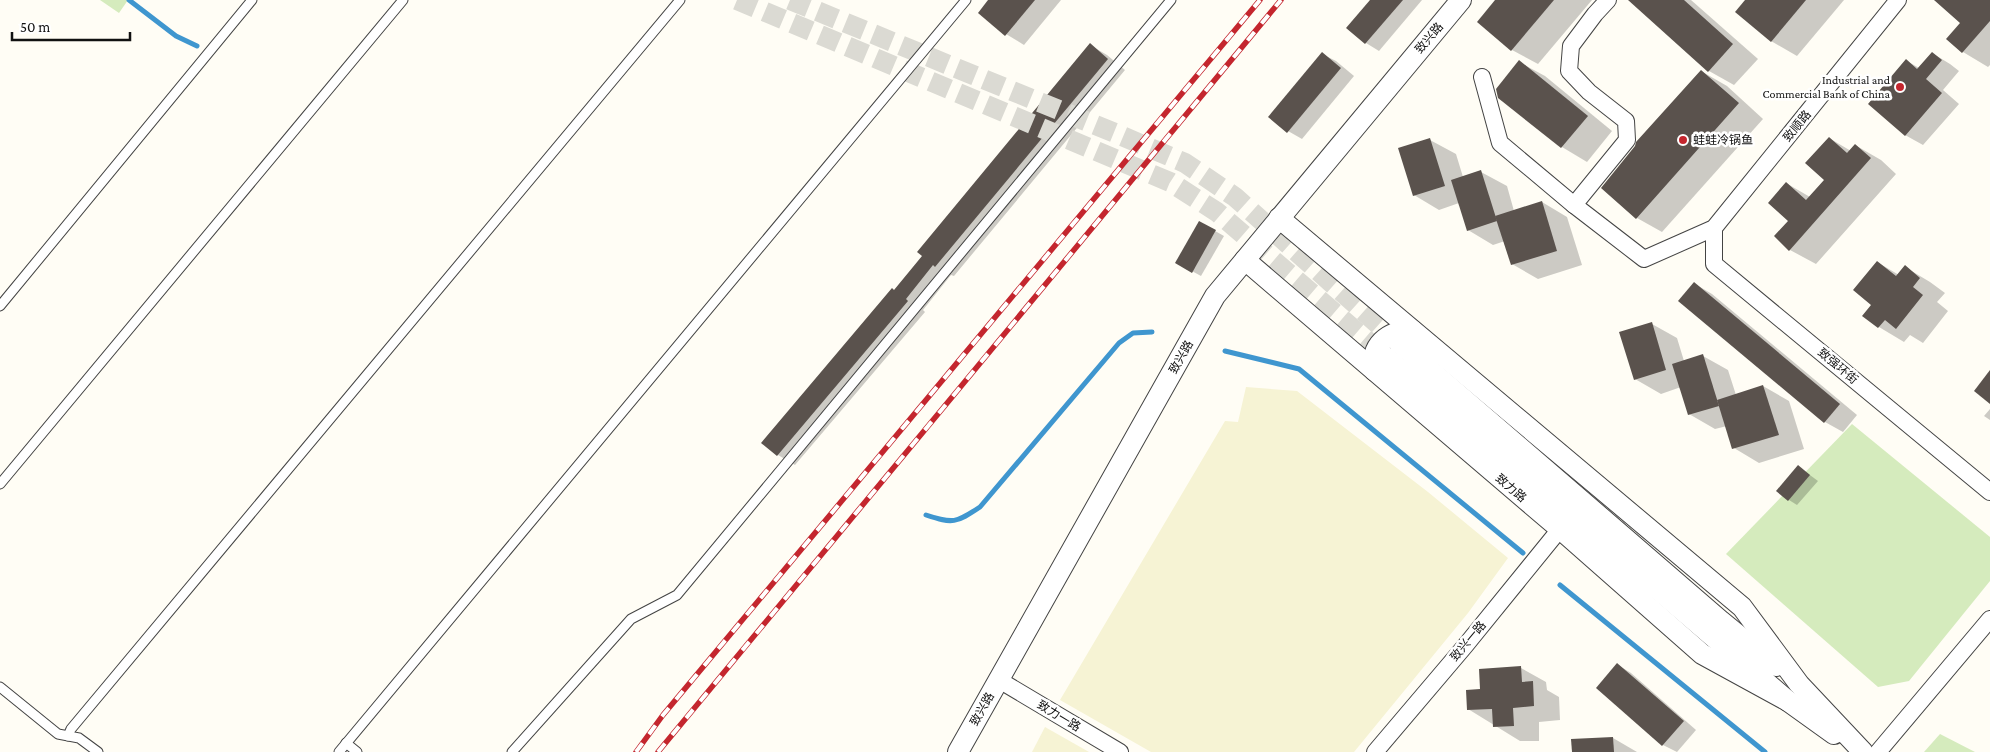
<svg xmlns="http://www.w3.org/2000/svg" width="1990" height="752" viewBox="0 0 1990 752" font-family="'Crimson Pro','Noto Sans SC',serif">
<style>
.farmland{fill:#f6f3d4}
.green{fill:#d5ebbd}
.shadow{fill:#0003}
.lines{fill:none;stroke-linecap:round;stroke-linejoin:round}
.stream{stroke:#3f96cf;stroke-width:5}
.building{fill:#5a524d}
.tertiary-tunnel{stroke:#dbdad3;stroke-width:20;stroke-dasharray:20 10;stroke-linecap:butt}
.service-casing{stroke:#444;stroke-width:11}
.minor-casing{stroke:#444;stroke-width:18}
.tertiary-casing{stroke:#444;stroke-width:22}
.service{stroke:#fff;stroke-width:9}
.minor{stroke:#fff;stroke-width:16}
.tertiary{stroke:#fff;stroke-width:20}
.rail-casing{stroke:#c4262e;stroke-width:5.5}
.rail{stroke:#fff;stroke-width:4;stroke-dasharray:11;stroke-linecap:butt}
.poi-dot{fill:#c4262e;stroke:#fff;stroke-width:2}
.labels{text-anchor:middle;stroke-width:5;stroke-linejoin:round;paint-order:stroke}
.street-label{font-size:12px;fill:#111;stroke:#fff}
.poi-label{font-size:12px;fill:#111;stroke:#fff;text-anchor:end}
</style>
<rect width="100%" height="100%" fill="#fffdf5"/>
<g class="farmland">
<polygon points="1246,387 1297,391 1428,492 1508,558 1468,613 1354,752 1151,752 1060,700 1225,421 1238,422"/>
<polygon points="1045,727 1089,752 1032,752"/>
</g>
<g class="green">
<polygon points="100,0 128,0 119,13"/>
<polygon points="1852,424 1990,537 1990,581 1909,681 1878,687 1726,554"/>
<polygon points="1940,734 1975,752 1924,752"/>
</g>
<g class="shadow">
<polygon points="990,0 1061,0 1024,45 1006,34"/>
<polygon points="1372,0 1422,0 1379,51 1366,43 1348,28"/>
<polygon points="1497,0 1592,0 1538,64 1512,50"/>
<polygon points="1631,0 1691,0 1758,59 1734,85 1709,71"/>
<polygon points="1747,0 1844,0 1797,56 1771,41"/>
<polygon points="1946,0 1990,0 1990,65 1988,67 1963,52 1962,23"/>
<polygon points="1090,45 1107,55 1125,70 954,276 951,275 923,310 925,312 795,465 778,455 763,443 895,291"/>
<polygon points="1932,53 1950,64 1959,71 1943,90 1959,104 1923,145 1905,135 1907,61 1919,68"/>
<polygon points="1322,54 1336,61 1354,76 1302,139 1288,131"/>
<polygon points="1519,62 1545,76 1612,131 1587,162 1562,147 1499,97"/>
<polygon points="1701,71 1727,86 1763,119 1662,232 1637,218 1636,147"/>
<polygon points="1829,138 1851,151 1855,145 1881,160 1896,174 1816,264 1790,250 1786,183 1810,197 1826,180"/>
<polygon points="1430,140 1456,154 1463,177 1481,172 1507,186 1514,211 1542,202 1567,217 1582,265 1538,279 1512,264 1505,241 1493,245 1468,230 1459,203 1439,210 1414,195"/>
<polygon points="1199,222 1224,236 1201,276 1177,263"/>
<polygon points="1877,262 1899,275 1905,267 1930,282 1945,293 1937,302 1948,311 1923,343 1910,335 1904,342 1879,327 1873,304"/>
<polygon points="1695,284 1712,294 1857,415 1843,432 1825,422"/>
<polygon points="1652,324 1677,338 1684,361 1703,356 1728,370 1736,395 1763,386 1789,401 1804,449 1759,463 1734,448 1727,426 1715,429 1689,414 1681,387 1661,394 1635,379"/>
<polygon points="1990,409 1990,420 1984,416"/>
<polygon points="1799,467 1818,481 1797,505 1789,500"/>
<polygon points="1618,665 1631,673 1696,730 1677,752 1663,745"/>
<polygon points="1521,668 1546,682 1547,690 1559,697 1560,720 1539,722 1539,741 1520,741 1468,709 1481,690"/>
<polygon points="1613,738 1637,752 1573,752"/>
</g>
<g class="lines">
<g class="stream">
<polyline points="129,0 176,36 197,46"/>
<polyline points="1225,351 1299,369 1523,553"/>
<path d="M926 515C953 524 956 523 980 507L1119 343 1133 333 1152 332"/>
<polyline points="1560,585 1765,752"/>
</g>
</g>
<g class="building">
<polygon points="988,0 1035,0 1005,36 978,13"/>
<polygon points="1370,0 1403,0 1365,44 1346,28"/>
<polygon points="1495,0 1554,0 1511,51 1477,22"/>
<polygon points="1628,0 1684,0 1733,44 1708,72"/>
<polygon points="1745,0 1806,0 1771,42 1735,12"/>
<polygon points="1934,0 1990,0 1990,21 1962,53 1946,39 1960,23"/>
<polygon points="1090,43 1108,59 935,267 933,265 906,299 908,301 777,456 761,443 892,288 894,290 922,256 917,252"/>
<polygon points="1322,52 1341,68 1287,133 1268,117"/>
<polygon points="1932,52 1942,60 1926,79 1942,93 1905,136 1868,104 1906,59 1917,69"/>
<polygon points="1519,60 1588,116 1561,148 1498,98 1496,89"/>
<polygon points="1701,70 1739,103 1636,219 1601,188 1635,146 1636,142"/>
<polygon points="1829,137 1847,153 1855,144 1871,158 1789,251 1774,236 1788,221 1768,203 1786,182 1806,200 1824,180 1805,163"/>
<polygon points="1430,138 1445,186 1413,196 1398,148"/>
<polygon points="1481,170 1497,221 1467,231 1451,180"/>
<polygon points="1542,201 1557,251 1511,265 1495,216"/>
<polygon points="1199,221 1216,230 1192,273 1175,263"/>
<polygon points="1877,261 1896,276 1905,265 1920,278 1913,287 1923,295 1896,329 1885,320 1878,328 1862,316 1871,305 1853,290"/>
<polygon points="1694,282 1840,404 1824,423 1678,301"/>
<polygon points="1652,322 1666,370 1634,380 1619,332"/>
<polygon points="1703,354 1719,406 1688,415 1672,364"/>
<polygon points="1990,370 1990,404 1974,391"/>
<polygon points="1763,385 1779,435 1732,449 1717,400"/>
<polygon points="1798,465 1810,475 1788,501 1776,491"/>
<polygon points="1617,663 1684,721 1662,746 1596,688"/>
<polygon points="1521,666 1522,682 1533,681 1534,706 1513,708 1514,726 1493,727 1492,709 1467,710 1466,690 1480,689 1479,669"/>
<polygon points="1613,737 1614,752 1572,752 1571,739"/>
</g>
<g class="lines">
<g class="tertiary-tunnel">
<polyline points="737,0 1170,182 1217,212 1386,357"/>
<polyline points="790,0 1115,133 1185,163 1235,197 1399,343"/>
</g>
<g class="service-casing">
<g id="service">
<polyline points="0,306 252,0"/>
<polyline points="0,484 403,0"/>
<polyline points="0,687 58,734 79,738 98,752"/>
<polyline points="68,736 71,729 680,0"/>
<polyline points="346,743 357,752"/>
<polyline points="339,752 966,0"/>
<polyline points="512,752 631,619 677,595 1171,0"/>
</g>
</g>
<g class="minor-casing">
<g id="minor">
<polyline points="1482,77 1500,143 1574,205 1627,140 1626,121 1589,92 1569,71 1571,46 1595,14 1608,0"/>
<polyline points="1574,205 1644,259 1714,228 1898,0"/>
<polyline points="1714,228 1714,264 1990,492"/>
<polyline points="999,680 1120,752"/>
<polyline points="1375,752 1465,646 1560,529"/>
<polyline points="1878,752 1990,619"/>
</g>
</g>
<g class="tertiary-casing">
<g id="tertiary">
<polyline points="1279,218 1742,607 1799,684 1863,752"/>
<polyline points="1245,260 1560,529 1702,654 1788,701"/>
<polyline points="1399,343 1721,621 1776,666"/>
<polyline points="1386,357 1788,701 1834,734"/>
<path d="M1375 371C1369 345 1388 331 1412 330"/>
<polyline points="958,752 1215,296 1461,0"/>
</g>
</g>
<use href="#service" class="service"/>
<use href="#minor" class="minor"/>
<use href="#tertiary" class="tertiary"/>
<g class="rail-casing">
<g id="rail">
<polyline points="636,752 663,715 1260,0"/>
<polyline points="658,752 1281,0"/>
</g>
</g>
<use href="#rail" class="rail"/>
</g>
<g class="poi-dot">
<circle cx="1900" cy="87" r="5"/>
<circle cx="1683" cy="140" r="5"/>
</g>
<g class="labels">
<g class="street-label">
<text transform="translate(1429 38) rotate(-50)" y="4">致兴路</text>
<text transform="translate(1797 126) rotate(-51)" y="4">致顺路</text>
<text transform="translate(1181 357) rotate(-61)" y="4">致兴路</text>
<text transform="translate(1838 366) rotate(40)" y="4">致强环街</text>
<text transform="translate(1511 488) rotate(40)" y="4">致力路</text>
<text transform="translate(1468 641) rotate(-50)" y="4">致兴一路</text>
<text transform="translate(982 709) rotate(-61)" y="4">致兴路</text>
<text transform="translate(1059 716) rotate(31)" y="4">致力一路</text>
</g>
<g class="poi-label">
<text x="1890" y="84">Industrial and<tspan x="1890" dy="14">Commercial Bank of China</tspan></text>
<text x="1693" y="144" text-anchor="start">蛙蛙冷锅鱼</text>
</g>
</g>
<path d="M12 32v8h118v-8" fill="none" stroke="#111111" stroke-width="2.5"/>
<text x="20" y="32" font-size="15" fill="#111111" stroke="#ffffff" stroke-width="4" paint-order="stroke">50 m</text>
</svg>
